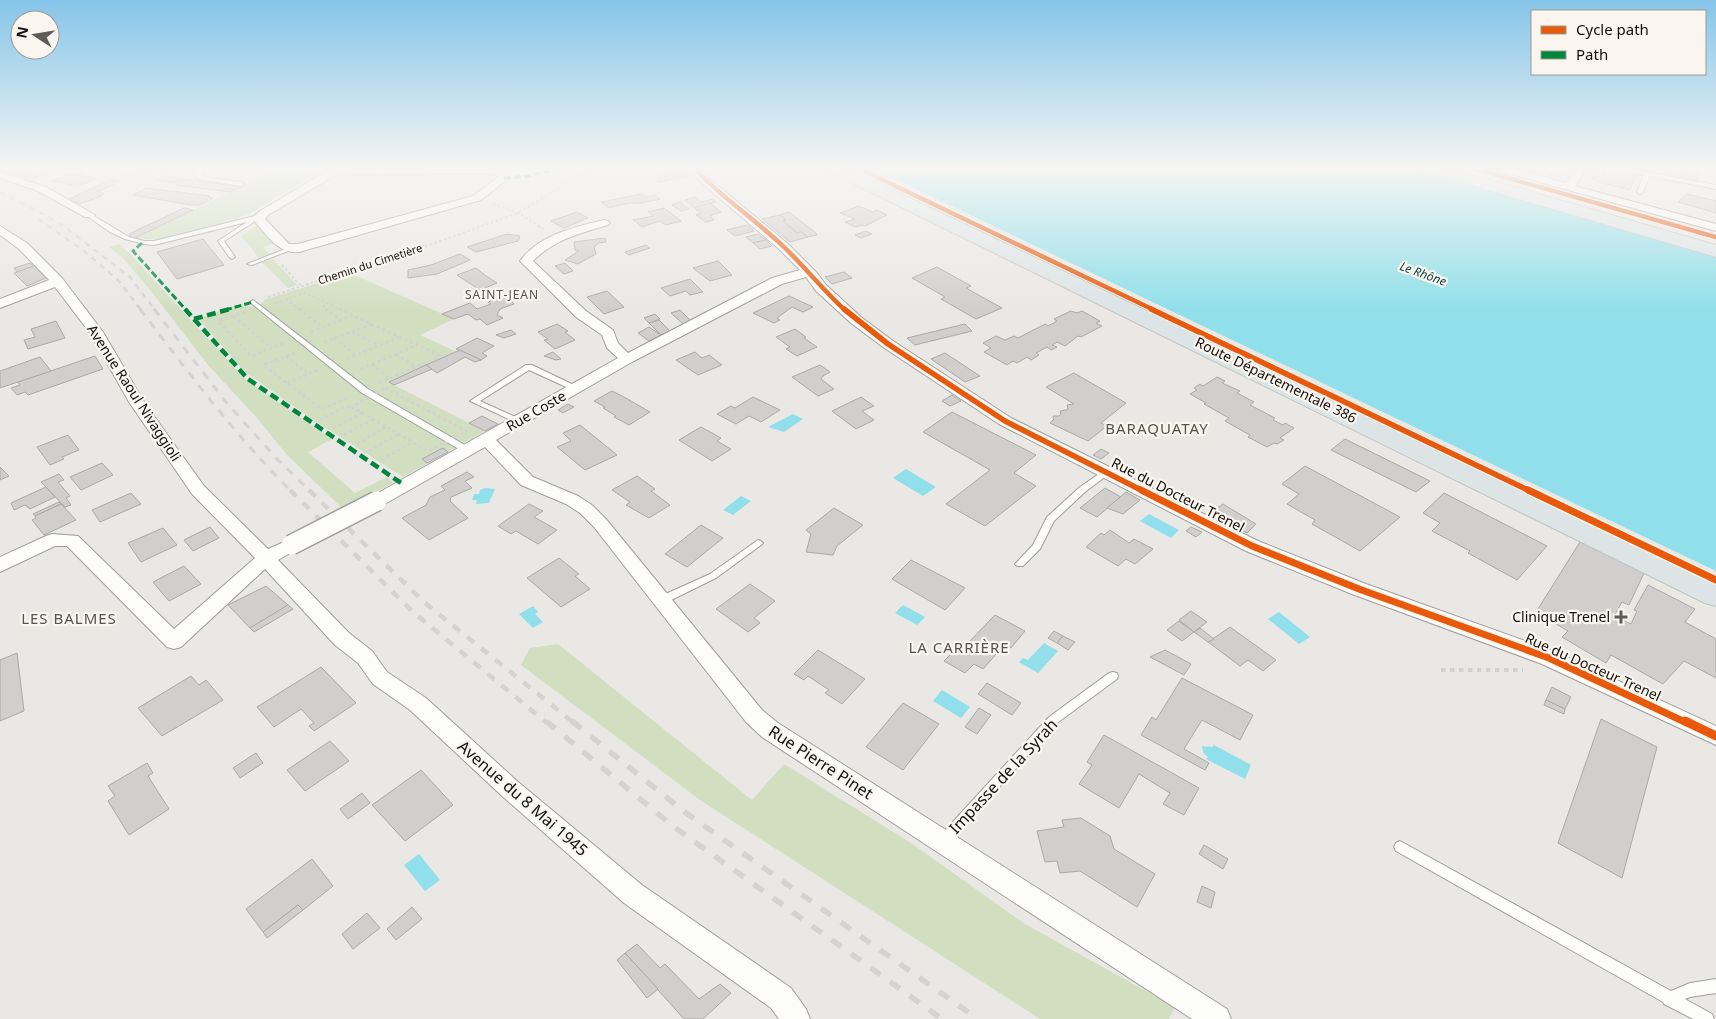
<svg xmlns="http://www.w3.org/2000/svg" width="1716" height="1019" viewBox="0 0 1716 1019" font-family="'Noto Sans',sans-serif">
<style>
.green{fill:#d2dec0}
.water{fill:#90dfea}
.building{fill:#d1cfcd;stroke:#aba9a6}
.lines{fill:none;stroke-linecap:round;stroke-linejoin:round}
.service-casing{stroke:#9f9e9b;stroke-width:2}
.minor-casing{stroke:#9f9e9b;stroke-width:2}
.primary-casing{stroke:#c4c3c1;stroke-width:2}
.path-far2{stroke:#d2d1d1;stroke-width:2;stroke-dasharray:2.5 2.5;stroke-linecap:butt}
.path-far1{stroke:#d2d1d1;stroke-width:2.5;stroke-dasharray:3 3;stroke-linecap:butt}
.path{stroke:#d2d1d1;stroke-width:4;stroke-dasharray:4.5 4.5;stroke-linecap:butt}
.service{fill:#fcfcfb;fill-rule:evenodd}
.minor{fill:#fcfcfb;fill-rule:evenodd}
.primary{fill:#dde4e5;fill-rule:evenodd}
.rail-far3{stroke:#d3d3d1;stroke-width:2.5;stroke-dasharray:5.5 5.5;stroke-linecap:butt}
.rail-far2{stroke:#d3d3d1;stroke-width:3;stroke-dasharray:8 8;stroke-linecap:butt}
.rail-far1{stroke:#d3d3d1;stroke-width:4.5;stroke-dasharray:9 9;stroke-linecap:butt}
.rail{stroke:#d3d3d1;stroke-width:5.5;stroke-dasharray:12 12;stroke-linecap:butt}
.minor-bridge-casing{stroke:#9f9e9b;stroke-width:22;stroke-linecap:butt}
.minor-bridge{stroke:#fcfcfb;stroke-width:19}
.quiet-far1{stroke:#00873e;stroke-width:3;stroke-dasharray:7 3;stroke-linecap:butt}
.quiet{stroke:#00873e;stroke-width:4.5;stroke-dasharray:9 4.5;stroke-linecap:butt}
.cycleway-far3-casing{stroke:#faf6ef;stroke-width:6}
.cycleway-far2-casing{stroke:#faf6ef;stroke-width:8}
.cycleway-far1-casing{stroke:#faf6ef;stroke-width:10}
.cycleway-casing{stroke:#faf6ef;stroke-width:12}
.cycleway-far3{stroke:#e8590c;stroke-width:4.5}
.cycleway-far2{stroke:#e8590c;stroke-width:5.5}
.cycleway-far1{stroke:#e8590c;stroke-width:7}
.cycleway{stroke:#e8590c;stroke-width:9}
.poi-dot{fill:#5e5c59;stroke:#faf6ef;stroke-width:2}
.labels{text-anchor:middle;stroke-width:4.5;stroke-linejoin:round;paint-order:stroke}
.far-street-label{font-size:11px;fill:#12100e;stroke:#faf6ef}
.far-water-label{font-size:12px;font-style:italic;fill:#0d424a;stroke:#faf6ef}
.far-neighbourhood-label{font-size:12px;letter-spacing:1px;fill:#57534d;stroke:#faf6ef}
.street-label{font-size:14px;fill:#12100e;stroke:#faf6ef}
.poi-label{font-size:14px;fill:#12100e;stroke:#faf6ef;text-anchor:end}
.neighbourhood-label{font-size:15px;letter-spacing:1px;fill:#57534d;stroke:#faf6ef}
.near-street-label{font-size:16px;fill:#12100e;stroke:#faf6ef}
</style>
<rect width="100%" height="100%" fill="#eae8e5"/>
<g class="green">
<polygon points="280,168 325,168 252,212 236,219 161,239 133,239"/>
<polygon points="257,226 273,243 263,247 270,254 259,258 241,236"/>
<polygon points="119,244 129,253 245,379 332,439 308,452 355,493 387,477 393,483 343,509 287,455 257,418 208,365 151,291 123,258 109,247"/>
<polygon points="273,259 297,285 288,288 262,262"/>
<path d="M350 273 454 319 420 335 457 352 388 382 485 431 403 477 309 417 244 371 199 319C209 315 227 307 237 306 247 306 257 310 266 299Z"/>
<polygon points="558,644 752,800 784,764 911,843 1025,924 1175,1007 1169,1019 1040,1019 700,800 521,665 530,648"/>
</g>
<g class="water">
<polygon points="872,168 1419,168 1716,254 1716,571"/>
<polygon points="793,414 803,419 784,432 768,427"/>
<polygon points="906,469 936,487 923,496 893,478"/>
<polygon points="485,488 495,489 489,503 476,504 477,500 472,500 474,494 479,494 480,490"/>
<polygon points="741,496 751,501 733,515 723,510"/>
<polygon points="1149,514 1179,530 1171,538 1140,521"/>
<polygon points="903,605 925,617 917,625 895,613"/>
<polygon points="533,606 538,612 535,614 543,622 533,628 519,614"/>
<polygon points="1279,612 1310,637 1299,644 1268,619"/>
<polygon points="1044,643 1058,651 1038,673 1019,662 1023,658 1028,660"/>
<polygon points="942,690 970,707 961,718 933,701"/>
<polygon points="1214,745 1251,765 1245,779 1206,759 1208,757 1203,752 1202,746 1212,747"/>
<polygon points="419,854 440,880 425,891 404,865"/>
</g>
<g class="building">
<polygon points="0,168 35,168 18,176 0,172"/>
<polygon points="38,168 48,168 43,170 53,172 35,178 19,176"/>
<polygon points="135,168 149,168 127,175 121,175"/>
<polygon points="677,168 685,168 687,172 659,178 656,174 678,169"/>
<polygon points="1539,168 1538,168 1570,168 1561,177 1552,176"/>
<polygon points="1605,168 1637,174 1630,190 1598,182 1598,180 1592,179 1593,176 1602,177"/>
<polygon points="1676,168 1692,168 1701,170 1699,175 1675,170"/>
<polygon points="1657,169 1698,178 1696,183 1654,173"/>
<polygon points="687,172 691,176 659,182 655,179"/>
<polygon points="69,174 82,175 80,176 96,178 80,186 52,181"/>
<polygon points="165,176 183,178 175,183 156,180"/>
<polygon points="185,179 240,187 230,192 176,185"/>
<polygon points="110,180 120,181 97,192 104,193 102,196 80,204 69,199"/>
<polygon points="147,188 210,196 208,197 213,198 200,205 191,205 133,195"/>
<polygon points="641,194 646,197 654,195 660,199 642,203 629,203 609,208 601,202"/>
<polygon points="1687,194 1716,201 1716,213 1678,202"/>
<polygon points="695,197 701,202 713,199 716,202 694,208 685,200"/>
<polygon points="680,202 689,209 681,211 672,205"/>
<polygon points="710,203 721,212 710,216 714,220 706,222 696,215 701,213 694,208"/>
<polygon points="859,206 873,212 877,210 887,215 865,226 863,225 855,227 845,222 855,219 840,213"/>
<polygon points="184,208 193,210 133,239 129,234"/>
<polygon points="664,208 681,221 666,225 660,221 642,227 633,220 654,216 648,212"/>
<polygon points="577,212 588,218 564,228 551,221"/>
<polygon points="789,212 816,233 817,235 808,237 801,232 797,233 783,221 786,220 780,215"/>
<polygon points="780,215 786,220 783,221 797,233 801,232 808,237 790,242 762,219"/>
<polygon points="747,225 754,231 735,236 727,230"/>
<polygon points="866,231 872,234 861,238 855,235"/>
<polygon points="507,234 520,236 518,241 476,252 467,247"/>
<polygon points="758,234 766,240 753,243 746,237"/>
<polygon points="605,238 606,242 599,243 594,247 596,254 578,264 565,260 579,251 575,250 574,242"/>
<polygon points="203,239 224,265 177,279 157,252"/>
<polygon points="766,240 772,246 760,249 753,243"/>
<polygon points="646,245 650,248 629,255 625,252"/>
<polygon points="460,254 470,260 437,274 408,278 408,270 431,265"/>
<polygon points="718,261 732,275 710,281 693,268"/>
<polygon points="30,263 34,266 17,272 14,268"/>
<polygon points="565,263 573,271 564,274 555,266"/>
<polygon points="34,266 46,278 27,286 14,273"/>
<polygon points="937,267 971,286 966,288 1002,308 976,319 941,299 945,297 912,278"/>
<polygon points="476,268 486,276 497,283 480,290 457,275"/>
<polygon points="844,272 852,278 832,284 825,277"/>
<polygon points="690,279 703,292 690,295 686,291 670,296 661,288"/>
<polygon points="607,291 624,307 604,314 587,297"/>
<polygon points="789,296 813,307 803,312 792,307 777,318 780,320 774,323 753,313"/>
<polygon points="500,297 509,298 514,304 500,309 497,315 503,318 487,325 480,319 476,320 468,314 454,319 442,314 470,303 477,309 491,304 488,302"/>
<polygon points="680,310 691,321 683,324 671,313"/>
<polygon points="1071,311 1077,313 1082,311 1100,321 1096,323 1102,326 1081,337 1078,336 1065,346 1057,342 1052,345 1057,347 1051,350 1047,347 1036,353 1039,355 1031,360 1027,357 1017,363 1013,361 1007,365 984,352 991,348 983,343 996,336 1005,340 1014,336 1018,338 1045,324 1048,326 1057,321 1054,319"/>
<polygon points="655,314 660,319 649,323 644,318"/>
<polygon points="659,320 670,331 661,335 649,323"/>
<polygon points="56,321 65,338 28,349 24,340 35,337 31,329"/>
<polygon points="557,324 568,331 565,332 575,340 555,349 544,340 548,339 538,332"/>
<polygon points="965,324 972,331 915,345 907,338"/>
<polygon points="649,327 661,335 649,341 638,333"/>
<polygon points="795,329 806,337 804,338 817,347 797,356 786,349 790,347 776,337"/>
<polygon points="511,330 516,334 504,338 496,335"/>
<polygon points="477,338 494,346 482,353 487,356 481,360 456,349"/>
<polygon points="460,350 481,360 475,362 465,357 437,373 426,365"/>
<polygon points="553,352 561,359 556,360 544,356"/>
<polygon points="695,352 702,358 709,355 722,365 698,375 676,360"/>
<polygon points="945,353 980,376 965,382 931,359"/>
<polygon points="95,356 103,369 28,395 25,392 17,395 11,388 20,385 18,382"/>
<polygon points="40,357 51,371 0,388 0,371"/>
<polygon points="426,365 432,369 394,385 389,382"/>
<polygon points="820,365 830,372 823,376 821,379 834,389 818,396 792,377"/>
<polygon points="1074,373 1126,403 1101,423 1107,426 1088,441 1050,423 1054,419 1053,416 1059,416 1061,414 1060,411 1066,410 1068,409 1067,405 1074,404 1046,387"/>
<polygon points="1217,377 1225,381 1222,383 1240,391 1237,393 1254,402 1250,405 1275,418 1273,420 1283,425 1285,423 1294,428 1280,438 1284,440 1277,444 1274,443 1267,447 1248,437 1250,435 1225,421 1229,418 1204,404 1206,403 1190,394 1197,390 1194,388 1200,384 1203,386"/>
<polygon points="612,391 624,397 650,412 629,425 614,417 616,416 603,408 605,407 594,401"/>
<polygon points="952,395 961,401 950,406 942,401"/>
<polygon points="753,397 780,410 761,422 749,416 736,424 717,414 731,406 735,408"/>
<polygon points="861,397 874,406 862,411 874,420 856,429 832,411"/>
<polygon points="568,404 574,407 563,413 558,410"/>
<polygon points="952,412 1036,455 1014,473 1036,486 985,526 946,504 990,470 923,432"/>
<polygon points="482,416 498,424 485,431 469,423"/>
<polygon points="580,425 617,455 585,470 557,447 571,441 563,433"/>
<polygon points="701,427 721,438 717,441 731,449 712,461 679,440"/>
<polygon points="68,435 79,450 62,457 64,459 50,465 37,447"/>
<polygon points="1345,439 1430,481 1416,492 1331,450"/>
<polygon points="443,448 448,452 427,463 422,459"/>
<polygon points="1101,449 1109,453 1101,459 1093,455"/>
<polygon points="102,463 113,475 81,490 70,477"/>
<polygon points="1305,466 1400,517 1360,551 1312,524 1315,520 1287,504 1299,494 1282,484"/>
<polygon points="0,467 9,476 0,480"/>
<polygon points="467,472 474,477 465,481 472,488 451,497 450,501 468,518 429,540 402,518 426,505 430,497 445,490 441,486"/>
<polygon points="59,474 64,480 58,482 70,496 66,498 71,505 65,507 41,482"/>
<polygon points="637,476 655,489 651,491 670,505 649,518 626,505 630,502 612,490"/>
<polygon points="46,487 55,497 30,509 25,505 14,510 11,503"/>
<polygon points="1105,488 1121,497 1097,517 1080,508"/>
<polygon points="1126,492 1140,500 1123,514 1107,508"/>
<polygon points="131,493 141,504 100,522 92,510"/>
<polygon points="1444,493 1547,546 1517,580 1468,553 1470,551 1432,531 1440,523 1423,513"/>
<polygon points="59,502 61,504 35,516 33,514"/>
<polygon points="61,504 76,520 44,535 32,520 36,518 35,516"/>
<polygon points="529,504 543,511 534,517 557,530 538,544 516,531 511,534 498,526"/>
<polygon points="1223,504 1256,524 1247,533 1209,514"/>
<polygon points="834,508 863,525 837,546 833,555 806,552 811,534 806,530"/>
<polygon points="701,525 723,538 687,567 665,554"/>
<polygon points="210,527 219,538 193,551 184,540"/>
<polygon points="1191,527 1202,532 1196,537 1186,531"/>
<polygon points="163,528 177,545 141,562 128,543"/>
<polygon points="1110,530 1129,543 1134,539 1153,549 1135,564 1126,559 1118,566 1086,547 1101,533 1104,535"/>
<polygon points="1580,542 1644,573 1629,605 1622,602 1614,616 1631,624 1637,611 1634,610 1648,585 1695,609 1685,622 1716,639 1716,678 1684,661 1663,684 1611,655 1606,663 1562,637 1568,631 1536,612"/>
<polygon points="559,558 579,574 575,576 590,589 561,607 527,578"/>
<polygon points="911,560 965,588 945,610 892,579"/>
<polygon points="184,566 201,584 169,601 153,582"/>
<polygon points="750,584 775,601 754,618 760,623 748,632 716,609"/>
<polygon points="266,586 288,605 250,628 228,605"/>
<polygon points="288,605 293,609 254,632 250,628"/>
<polygon points="1191,611 1207,622 1194,632 1179,620"/>
<polygon points="995,615 1025,631 1011,648 1005,644 983,669 974,664 965,673 944,661 963,642 967,644"/>
<polygon points="1179,621 1194,632 1182,641 1167,630"/>
<polygon points="1230,627 1276,660 1263,671 1248,660 1240,666 1208,642"/>
<polygon points="1200,628 1214,639 1208,642 1194,632"/>
<polygon points="1054,631 1063,636 1057,643 1048,638"/>
<polygon points="1063,636 1075,642 1068,650 1057,643"/>
<polygon points="818,650 865,679 842,704 825,693 829,690 808,676 804,680 794,674"/>
<polygon points="1165,650 1191,664 1184,675 1150,657"/>
<polygon points="17,653 24,711 0,721 0,660"/>
<polygon points="321,667 356,703 314,731 309,726 314,723 301,709 274,727 257,707"/>
<polygon points="191,676 199,685 206,680 223,700 162,736 138,708"/>
<polygon points="1182,678 1253,715 1240,740 1202,720 1184,749 1209,763 1205,770 1141,735 1152,717 1156,720"/>
<polygon points="987,683 1021,703 1012,715 978,694"/>
<polygon points="1552,687 1571,697 1565,709 1546,700"/>
<polygon points="1546,700 1565,709 1564,714 1544,705"/>
<polygon points="903,703 939,724 903,770 866,747"/>
<polygon points="979,708 991,715 977,734 965,727"/>
<polygon points="1601,719 1657,747 1622,878 1558,843"/>
<polygon points="1104,735 1199,788 1184,815 1163,804 1170,793 1139,774 1119,808 1079,784 1092,765 1087,762"/>
<polygon points="330,741 349,761 305,791 287,770"/>
<polygon points="256,753 263,763 240,778 233,768"/>
<polygon points="147,763 153,773 148,776 169,809 129,835 108,801 115,796 108,786"/>
<polygon points="421,770 453,805 405,841 372,805"/>
<polygon points="362,793 370,803 348,819 340,809"/>
<polygon points="1081,818 1110,836 1114,849 1155,874 1137,907 1080,871 1060,873 1057,861 1045,862 1037,831 1064,827 1062,820"/>
<polygon points="1204,845 1228,859 1223,869 1199,854"/>
<polygon points="312,859 333,886 303,910 298,905 263,932 246,909"/>
<polygon points="1202,886 1215,892 1211,908 1197,902"/>
<polygon points="298,905 303,910 267,938 263,932"/>
<polygon points="412,907 422,919 396,940 387,929"/>
<polygon points="367,913 380,928 353,949 342,934"/>
<polygon points="637,944 660,968 665,964 699,999 720,984 731,993 703,1019 684,1019 625,953"/>
<polygon points="625,953 658,989 647,998 617,960"/>
</g>
<g class="lines">
<g class="service-casing">
<g id="service">
<polygon points="199,168 205,168 201,173 203,177 241,182 244,184 241,186 199,179 195,176 195,173"/>
<polygon points="1613,168 1625,168 1716,185 1716,189 1649,176 1643,192 1640,194 1637,192 1644,175"/>
<polygon points="89,213 129,237 144,241 154,241 259,215 262,217 254,220 254,222 224,241 235,257 232,259 230,258 218,241 247,222 154,245 144,244 125,239 110,232 87,216 86,215"/>
<polygon points="288,248 293,249 252,265 247,264"/>
<polygon points="253,300 368,389 470,448 471,450 470,452 464,452 362,393 251,303 250,302"/>
<polygon points="526,365 532,365 580,388 576,390 573,390 529,370 480,401 520,419 521,421 520,423 517,423 470,401"/>
<polygon points="1106,469 1110,472 1109,474 1086,491 1054,521 1040,549 1023,566 1017,566 1015,564 1017,562 1033,545 1047,517 1080,487"/>
<polygon points="758,540 761,541 763,543 761,545 716,578 665,603 659,603 657,600 659,597 710,574"/>
<polygon points="1113,672 1117,673 1118,676 1117,679 1057,723 947,845 943,847 939,845 937,841 939,837 1049,717 1109,673"/>
<polygon points="1400,841 1671,991 1690,983 1716,979 1716,993 1690,997 1685,999 1712,1014 1714,1019 1693,1019 1664,1004 1663,1002 1396,851 1394,847 1396,843"/>
</g>
</g>
<g class="minor-casing">
<g id="minor">
<path d="M332 168H498L506 171 509 178 481 200 299 252C278 254 268 236 255 222L253 217 260 211ZM339 173C391 177 443 171 495 174L498 177 473 196 298 244H289L265 219 268 215Z"/>
<path d="M689 168H700L711 180 787 243 817 273 826 285 861 317 893 341 1011 418 1258 541 1366 584 1556 652 1716 726V745L1542 664 1352 594 1246 551 999 424 883 347 851 323 816 291 806 277 782 284 632 362 496 440 533 477 578 496 592 505 606 519 762 710 778 723 1227 1009 1231 1019H1192L762 737 746 722 594 527 580 513 566 504 521 485 485 447 383 505 377 507 371 505 368 501 371 497 618 358 607 348 602 335 576 317 520 261C539 235 574 227 604 220L608 221 610 223 608 225C581 233 553 240 533 261L586 311 613 330 618 343 628 353 772 278 800 270 779 249 703 184Z"/>
<polygon points="1495,168 1512,168 1566,183 1576,168 1586,168 1575,186 1716,224 1716,231 1496,170"/>
<polygon points="0,172 46,187 95,215 93,217 85,217 38,191 0,178"/>
<polygon points="0,226 27,243 62,278 103,332 144,402 204,486 268,549 291,539 297,541 300,545 297,549 278,560 349,633 372,651 387,672 426,698 517,781 642,885 791,988 806,1009 810,1019 779,1019 771,1008 624,903 501,795 410,710 373,684 358,663 335,645 265,569 181,647 174,649 167,647 67,546 55,546 0,572 0,557 46,536 52,534 78,536 174,629 255,558 192,494 129,402 90,333 55,287 0,308 0,299 49,280 19,249 0,235"/>
</g>
</g>
<g class="primary-casing">
<g id="primary">
<polygon points="826,168 847,168 1716,582 1716,606 1705,603 828,171"/>
<polygon points="1422,168 1448,168 1716,245 1716,257 1424,171"/>
</g>
</g>
<g class="path-far2">
<polyline points="493,204 518,213 543,229"/>
<polyline points="282,265 301,286"/>
<polyline points="268,297 429,245 518,213 592,168"/>
<polyline points="286,299 300,310"/>
<polyline points="275,303 305,293 342,310"/>
<polyline points="327,310 323,307 328,303"/>
</g>
<g class="path-far1">
<polyline points="299,309 322,327"/>
<polyline points="325,309 340,320"/>
<polyline points="339,309 441,356"/>
<polyline points="245,312 218,321 251,356 284,343"/>
<polyline points="234,316 271,348"/>
<polyline points="311,332 354,315"/>
<polyline points="352,332 378,345"/>
<polyline points="334,338 356,355"/>
<polyline points="324,342 372,324"/>
<polyline points="295,353 263,365 322,409 349,397"/>
<polyline points="396,354 415,367"/>
<polyline points="286,356 309,374"/>
<polyline points="347,359 399,337"/>
<polyline points="372,364 390,379"/>
<polyline points="361,369 417,345"/>
<polyline points="287,383 318,370"/>
<polyline points="379,383 441,356"/>
<polygon points="385,388 467,431 428,451 352,407"/>
<polyline points="320,420 345,407 352,407"/>
<polyline points="333,428 362,413"/>
<polyline points="344,435 373,419"/>
<polyline points="357,444 386,427"/>
<polyline points="369,451 399,434"/>
<polyline points="382,460 412,442"/>
</g>
<polyline class="path" points="1441,670 1523,670"/>
<use href="#service" class="service"/>
<use href="#minor" class="minor"/>
<use href="#primary" class="primary"/>
<g class="rail-far3">
<polyline points="0,192 58,222 130,277 155,310"/>
<polyline points="38,219 84,251 119,281 141,310"/>
</g>
<g class="rail-far2">
<path d="M140 309C188 372 235 435 291 491"/>
<polyline points="154,309 226,402 276,458 310,491"/>
</g>
<g class="rail-far1">
<polyline points="290,490 412,611 547,723"/>
<polyline points="309,490 425,603 574,723"/>
</g>
<g class="rail">
<polyline points="546,721 674,827 942,1019"/>
<polyline points="572,721 686,813 978,1019"/>
</g>
<g class="minor-bridge-casing">
<polyline id="minor-bridge" points="291,545 377,501"/>
</g>
<use href="#minor-bridge" class="minor-bridge"/>
<g class="quiet-far1">
<polyline points="504,178 528,176 562,168"/>
<polyline points="142,243 133,251 186,310"/>
<polyline points="225,310 253,302"/>
</g>
<g class="quiet">
<polyline points="185,309 248,379 404,485"/>
<polyline points="194,319 230,309"/>
</g>
<g class="cycleway-far3-casing">
<g id="cycleway-far3">
<path d="M694 168C721 197 755 219 784 247 805 267 823 290 845 310"/>
<polyline points="858,168 1154,310"/>
<polyline points="1473,168 1716,237"/>
</g>
</g>
<g class="cycleway-far2-casing">
<g id="cycleway-far2">
<polyline points="844,309 888,344 1005,421 1143,491"/>
<polyline points="1151,309 1530,491"/>
</g>
</g>
<g class="cycleway-far1-casing">
<g id="cycleway-far1">
<polyline points="1141,490 1252,546 1359,589 1549,658 1687,723"/>
<polyline points="1528,490 1716,580"/>
</g>
</g>
<g class="cycleway-casing">
<polyline id="cycleway" points="1685,721 1716,736"/>
</g>
<use href="#cycleway-far3" class="cycleway-far3"/>
<use href="#cycleway-far2" class="cycleway-far2"/>
<use href="#cycleway-far1" class="cycleway-far1"/>
<use href="#cycleway" class="cycleway"/>
</g>
<linearGradient id="sky" x2="0" y2="1"><stop stop-color="#85c5e9"/><stop offset="0.54" stop-color="#f6f5f3"/><stop offset="1" stop-color="#f6f5f3" stop-opacity="0"/></linearGradient>
<rect width="1716" height="311" fill="url(#sky)"/>
<path class="poi-dot" d="M1618.5 609.5h5v5h5v5h-5v5h-5v-5h-5v-5h5z"/>
<g class="labels">
<g class="far-street-label">
<text transform="translate(370 264) rotate(-18)" y="4">Chemin du Cimetière</text>
</g>
<g class="far-water-label">
<text transform="translate(1423 274) rotate(20)" y="4">Le Rhône</text>
</g>
<g class="far-neighbourhood-label">
<text x="502" y="299">SAINT-JEAN</text>
</g>
<g class="street-label">
<text transform="translate(1276 380) rotate(26)" y="5">Route Départementale 386</text>
<text transform="translate(134 393) rotate(57)" y="5">Avenue Raoul Nivaggioli</text>
<text transform="translate(536 411) rotate(-30)" y="5">Rue Coste</text>
<text transform="translate(1178 495) rotate(27)" y="5">Rue du Docteur Trenel</text>
<text transform="translate(1593 667) rotate(24)" y="5">Rue du Docteur Trenel</text>
</g>
<g class="poi-label">
<text x="1610" y="622">Clinique Trenel</text>
</g>
<g class="neighbourhood-label">
<text x="1157" y="434">BARAQUATAY</text>
<text x="69" y="624">LES BALMES</text>
<text x="959" y="653">LA CARRIÈRE</text>
</g>
<g class="near-street-label">
<text transform="translate(821 762) rotate(33)" y="6">Rue Pierre Pinet</text>
<text transform="translate(1003 776) rotate(-47)" y="6">Impasse de la Syrah</text>
<text transform="translate(523 798) rotate(41)" y="6">Avenue du 8 Mai 1945</text>
</g>
</g>
<rect x="1531" y="10" width="175" height="65" fill="#faf6ef" stroke="#9d9a95"/>
<rect x="1541" y="26" width="25" height="8" fill="#e8590c" stroke="#9d9a95"/>
<text x="1576" y="35" font-size="15" fill="#12100e">Cycle path</text>
<rect x="1541" y="51" width="25" height="8" fill="#00873e" stroke="#9d9a95"/>
<text x="1576" y="60" font-size="15" fill="#12100e">Path</text>
<g transform="translate(35 35) rotate(282)"><circle r="24" fill="#faf6ef" stroke="#9d9a95"/>
<path d="M0-4L9 19L0 12L-9 19Z" fill="#5e5c59"/>
<text y="-8" font-size="14" font-weight="bold" text-anchor="middle" fill="#12100e">N</text>
</g>
</svg>
